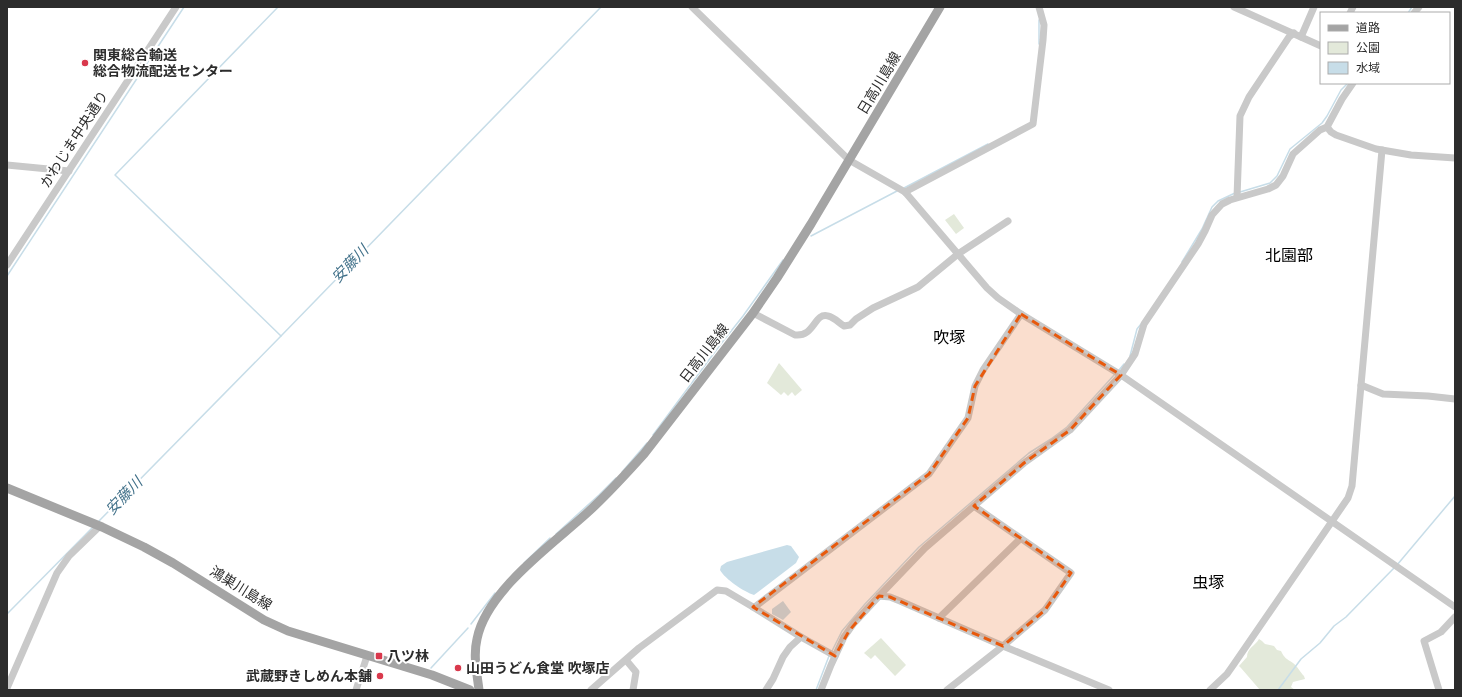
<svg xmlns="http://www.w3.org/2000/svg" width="1462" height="697" viewBox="0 0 1462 697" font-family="'Golos Text','Noto Sans JP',sans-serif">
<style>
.green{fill:#e3e9da}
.water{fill:#c7dde8}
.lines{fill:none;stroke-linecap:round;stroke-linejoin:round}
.stream{stroke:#c7dde8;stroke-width:1.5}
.minor{stroke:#c9c9c9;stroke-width:7}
.major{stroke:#a4a4a4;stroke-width:9}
.marked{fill:#e8590c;fill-opacity:0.2;stroke:#e8590c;stroke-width:3;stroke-dasharray:8 5;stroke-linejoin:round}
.poi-dot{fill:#d9384c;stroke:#fff;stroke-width:1.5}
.labels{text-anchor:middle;stroke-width:4;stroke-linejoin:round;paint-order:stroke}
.poi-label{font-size:14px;font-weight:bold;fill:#2c2c2c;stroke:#fff;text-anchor:start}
.street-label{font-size:14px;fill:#2c2c2c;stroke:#fff}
.water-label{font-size:15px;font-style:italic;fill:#407089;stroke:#fff}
.quarter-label{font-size:16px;fill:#000;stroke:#fff}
</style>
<rect width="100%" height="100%" fill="#fff"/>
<g class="green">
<polygon points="954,214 964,228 956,234 945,220"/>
<polygon points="779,363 802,390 795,396 792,392 788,396 784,392 781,395 767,383"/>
<polygon points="881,638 906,665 895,676 875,655 871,659 864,653"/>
<path d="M1259 639 1262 641 1265 644 1274 646 1277 650 1281 651C1284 658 1287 659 1293 663 1298 667 1300 672 1304 676L1305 679 1293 682 1291 687 1295 690H1260L1241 668 1239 666 1247 657C1247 648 1255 646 1259 639Z"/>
</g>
<g class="water">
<path d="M787 545 791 546 799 557 796 563 754 595C744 592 725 579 720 570L721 566 727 562Z"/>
<polygon points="783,601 791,612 783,620 772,614 772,609"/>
</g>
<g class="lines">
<g class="stream">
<polyline points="278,7 115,175 281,336"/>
<polyline points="1408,13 1412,7"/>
<polyline points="1039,44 1039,20"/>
<polyline points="904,188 988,144"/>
<polyline points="1240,192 1270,183 1277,176 1290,149 1322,123 1327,116 1341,90 1348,83"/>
<polyline points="811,236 897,191"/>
<polyline points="1182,262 1202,229 1212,207 1218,201 1235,193"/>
<polyline points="7,276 184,7"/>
<polyline points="1130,356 1137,329 1141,324"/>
<polyline points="1119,370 1124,364"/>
<polyline points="653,435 720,345 743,316 783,260"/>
<polyline points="622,472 647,443"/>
<polyline points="99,521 281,336 601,7"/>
<polyline points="556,534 599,495 616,478"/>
<polyline points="524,563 550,538"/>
<polyline points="1397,565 1455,496"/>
<polyline points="7,614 93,527"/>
<polyline points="471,624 495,593"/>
<polyline points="832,651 842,631 865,604 919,547 1029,453 1051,439 1067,427 1115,374"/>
<polyline points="431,668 468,628"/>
<polyline points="816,690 829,656"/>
<polyline points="1278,690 1301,659 1320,643 1334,626 1346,617 1394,568"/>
</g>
<g class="minor">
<polyline points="692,7 849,160 905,192 987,288 998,298 1021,314 1121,375 1455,607"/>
<polyline points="1234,7 1321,46"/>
<polyline points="1350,13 1353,7"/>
<polyline points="1414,13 1419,7"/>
<polyline points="1301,37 1314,7"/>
<polyline points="1327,127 1331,132 1336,135 1376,149 1411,155 1455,158"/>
<polyline points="7,165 69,171"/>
<polyline points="905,192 1033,124 1043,40 1044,25 1039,7"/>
<polyline points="1237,197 1240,116 1249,97 1289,37 1294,33"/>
<polyline points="7,265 176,7"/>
<path d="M753 313 795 335C815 337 814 312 828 316 834 317 839 323 844 326L850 325 856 319 873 308 918 287 958 254 1008 221"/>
<polyline points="1361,385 1383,394 1428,396 1455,399"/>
<polyline points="879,596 890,597 900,601 1003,646 1109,690"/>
<polyline points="753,607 801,637"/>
<polyline points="939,618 1020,539"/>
<polyline points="626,660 636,672 633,690"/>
<polyline points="7,688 57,573 69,556 100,526"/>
<polyline points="356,690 367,656"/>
<polyline points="591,690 639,648 717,590 726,591 753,607 756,606 929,474 968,418 975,386 983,370 1021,314"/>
<polyline points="766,690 773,679 783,657 790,647 801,637 835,656"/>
<polyline points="821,690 831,665 844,637 854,623 879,596 925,548 1024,463 1070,430 1121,375 1135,354 1144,324 1198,244 1205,231 1212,215 1222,204 1230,200 1268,189 1276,185 1283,176 1293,154 1320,130 1327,127 1342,99 1353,83"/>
<polyline points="947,690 1003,646 1045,610 1071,573 974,506"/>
<polyline points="1210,690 1227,674 1234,664 1348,498 1352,486 1382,150"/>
<polyline points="1439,690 1424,641 1441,632 1455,617"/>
</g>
<g class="major">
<polyline points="7,488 102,527 144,547 173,563 264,620 288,631 432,675 470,690"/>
<path d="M479 690C477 673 473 656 477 639 486 591 553 544 587 513 608 494 626 474 644 454L753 313 777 278 811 224 940 7"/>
</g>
</g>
<path class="marked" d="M1021 314 1121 375 1070 430 1024 463 974 506 1071 573 1045 610 1003 646 890 597 879 596 849 631 835 656 753 607 929 474 968 418 975 386Z"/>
<g class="poi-dot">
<circle cx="85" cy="63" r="4"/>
<rect x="375" y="652" width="8" height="8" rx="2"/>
<circle cx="458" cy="668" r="4"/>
<circle cx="380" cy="676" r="4"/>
</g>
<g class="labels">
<g class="poi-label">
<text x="93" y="60">関東総合輸送<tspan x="93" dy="16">総合物流配送センター</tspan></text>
<text x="387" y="661">八ツ林</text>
<text x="466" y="673">山田うどん食堂 吹塚店</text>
<text x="372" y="681" text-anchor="end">武蔵野きしめん本舗</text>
</g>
<g class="street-label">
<text transform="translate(879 83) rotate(-59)" y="5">日高川島線</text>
<text transform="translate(74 139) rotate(-57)" y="5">かわじま中央通り</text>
<text transform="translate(704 353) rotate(-52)" y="5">日高川島線</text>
<text transform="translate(241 588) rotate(32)" y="5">鴻巣川島線</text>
</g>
<g class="water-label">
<text transform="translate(350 264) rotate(-46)" y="5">安藤川</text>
<text transform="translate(124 496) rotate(-46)" y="5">安藤川</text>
</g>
<g class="quarter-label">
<text x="1289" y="261">北園部</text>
<text x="949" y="343">吹塚</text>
<text x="1208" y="588">虫塚</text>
</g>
</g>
<rect width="1462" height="697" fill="none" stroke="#2c2c2c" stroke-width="16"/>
<rect x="1320" y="12" width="130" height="72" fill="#ffffff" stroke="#ababab"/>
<rect x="1328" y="25" width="20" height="6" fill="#a4a4a4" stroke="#ababab"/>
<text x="1356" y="32" font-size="12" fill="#2c2c2c">道路</text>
<rect x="1328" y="42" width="20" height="12" fill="#e3e9da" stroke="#ababab"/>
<text x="1356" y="52" font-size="12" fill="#2c2c2c">公園</text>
<rect x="1328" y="62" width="20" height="12" fill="#c7dde8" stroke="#ababab"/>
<text x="1356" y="72" font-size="12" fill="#2c2c2c">水域</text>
</svg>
